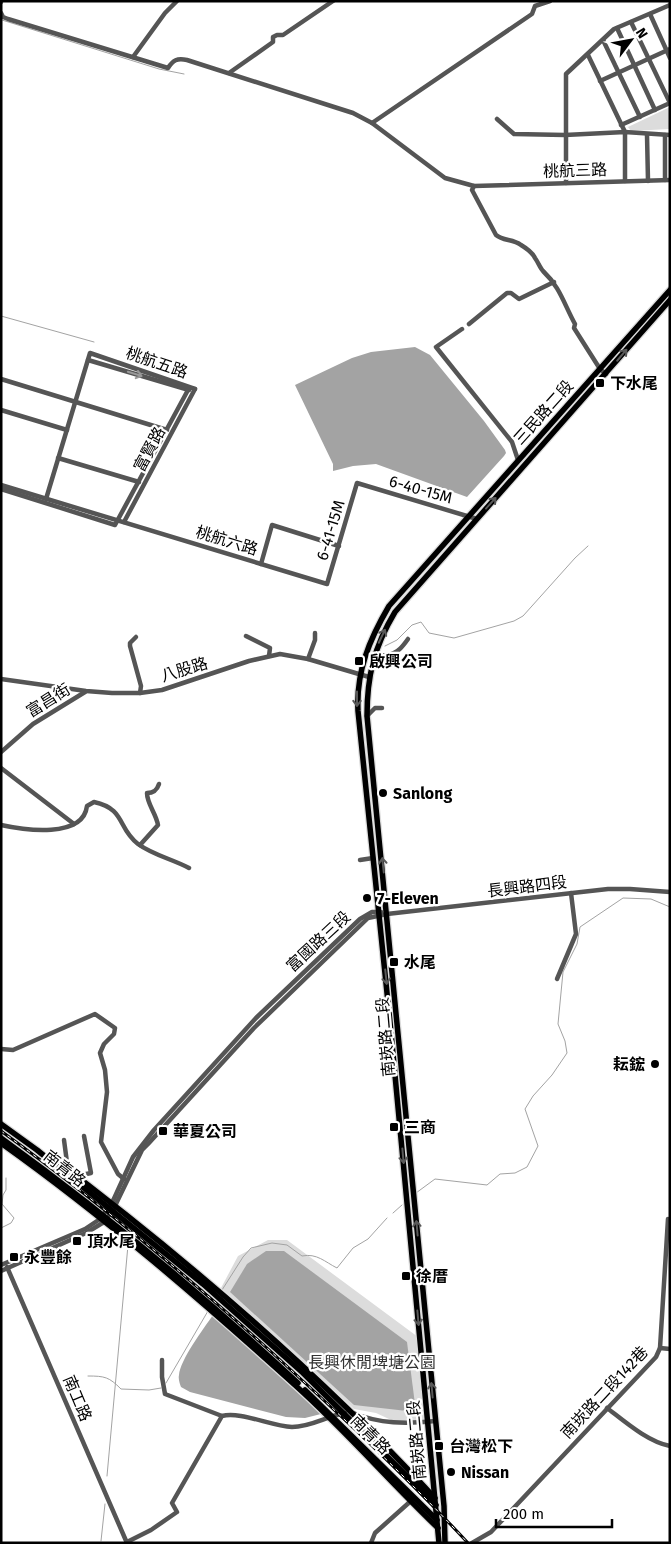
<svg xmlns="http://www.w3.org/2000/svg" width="671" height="1544" viewBox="0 0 671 1544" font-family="'Fira Sans','Noto Sans TC',sans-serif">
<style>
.green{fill:#dcdcdc}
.water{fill:#a3a3a3}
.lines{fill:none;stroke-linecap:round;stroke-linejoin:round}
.stream{stroke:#a3a3a3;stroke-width:1}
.major-casing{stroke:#dbdbdb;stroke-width:8}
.minor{stroke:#555;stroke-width:4.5}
.major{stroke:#000;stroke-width:5.5}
.rail-casing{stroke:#000;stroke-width:3}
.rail{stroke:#fff;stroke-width:1;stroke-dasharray:4;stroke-linecap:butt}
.oneway{stroke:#595959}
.oneway2{stroke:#999}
.poi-dot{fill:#000;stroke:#fff;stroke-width:2}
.labels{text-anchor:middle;stroke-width:4.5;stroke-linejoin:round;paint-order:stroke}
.street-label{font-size:16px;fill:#000;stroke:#fff}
.poi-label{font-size:16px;font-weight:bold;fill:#000;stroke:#fff;text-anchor:start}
.park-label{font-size:16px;fill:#333;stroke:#fff}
</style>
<rect width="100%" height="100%" fill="#fff"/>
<g class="green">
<polygon points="670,107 670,129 631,131 628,127"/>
<polygon points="268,1240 287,1240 418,1337 425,1420 400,1424 376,1413 354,1409 221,1288 238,1256"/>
</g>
<g class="water">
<polygon points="415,347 430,355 484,421 505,450 506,453 504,456 467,497 376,464 353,466 333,471 333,464 295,385 352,358 371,352"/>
<polygon points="266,1251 284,1251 407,1342 416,1412 354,1405 230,1292 247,1264"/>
<path d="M213 1315 321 1414 305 1418 286 1417 190 1392 181 1387C180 1384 178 1379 179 1375 180 1360 204 1328 213 1315Z"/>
</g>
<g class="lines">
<g class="stream">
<polyline points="1,18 2,20 159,69 184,74"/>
<polyline points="1,316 94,342"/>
<polyline points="385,646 397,640 412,625 421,622 429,633 454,638 514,621 523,616 575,558 588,546"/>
<polyline points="416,1193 435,1179 487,1185 500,1174 515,1173 527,1167 538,1146 525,1109 533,1096 552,1075 567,1053 565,1041 558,1024 563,972 577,944 580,927 623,898 651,899 670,907"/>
<polyline points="393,1213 402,1205"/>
<polyline points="1,1228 11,1223 14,1218 2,1204 3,1195 6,1190 6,1178"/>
<path d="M222 1290 243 1257 251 1248 272 1243 287 1245 302 1256C317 1253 325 1262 337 1268L353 1248 368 1239 387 1218"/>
<path d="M88 1376C105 1376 109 1377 121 1389L149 1390 161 1388"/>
<polyline points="166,1383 208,1311"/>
<polyline points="107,1476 128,1245"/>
<polyline points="101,1541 105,1504"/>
</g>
<g class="major-casing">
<g id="major">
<polyline points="1,1124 37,1150 203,1284 303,1373 436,1505"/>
<path d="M1 1138C105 1213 204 1296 298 1383"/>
<path d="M1 1143C105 1217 202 1301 296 1386 346 1431 390 1482 438 1528"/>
<path d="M50 1156C187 1259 318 1372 435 1498"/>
<polyline points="305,1390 437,1520"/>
<path d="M439 1543 390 1022 358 711C356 672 369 640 389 606L670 290"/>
<path d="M445 1543 444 1506 367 716C367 676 374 647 395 612L670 300"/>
</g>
</g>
<g class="minor">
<polyline points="1,2 1,1"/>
<path d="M1 13 3 17 8 19 168 68C173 60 177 58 187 60L353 113 372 123 445 178 474 186 670 180"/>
<polyline points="650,14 670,58"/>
<polyline points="617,28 655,110"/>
<polyline points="603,40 640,117"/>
<polyline points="588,55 625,132 625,181"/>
<polyline points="133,57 165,13 177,1"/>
<polyline points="229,73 273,42 273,37 277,35 283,35 333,1"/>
<polyline points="600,81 670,49"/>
<polyline points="497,119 514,134 565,135 625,132 670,135"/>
<polyline points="372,123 532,14 535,6 550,1"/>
<polyline points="621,125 670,103 631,22"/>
<polyline points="647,135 648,181"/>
<polyline points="665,180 665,135"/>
<polyline points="566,183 566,74 614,29 670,5"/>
<path d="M474 186 472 190 496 235C503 241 513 239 521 245 526 248 532 252 535 258 538 262 540 268 543 271 560 287 564 304 575 324L574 328 600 369 606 374"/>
<polyline points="469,324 507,293 511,293 519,299 554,282"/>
<polyline points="462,329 436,347 512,442 518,460"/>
<polyline points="88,360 189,390"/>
<polyline points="1,379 167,430"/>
<polyline points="1,410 67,430"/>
<polyline points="58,458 139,482"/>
<polyline points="1,485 327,584 357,483 477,519"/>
<polyline points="1,489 115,525 188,390"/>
<polyline points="46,499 90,353 195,389"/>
<polyline points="124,522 195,389"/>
<polyline points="261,564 272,525 339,546"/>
<polyline points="246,636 270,648 269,656"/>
<polyline points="136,637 130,643 130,646 141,686 140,693"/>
<path d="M375 655C379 654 383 656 388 655 398 653 403 646 408 639"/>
<polyline points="308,659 315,640 315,633"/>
<polyline points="1,679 86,691 112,693 140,693 162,690 249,661 280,654 308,659 369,677"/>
<polyline points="367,716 375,708 382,708"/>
<polyline points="1,752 33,724 85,692"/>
<polyline points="1,768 74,824"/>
<path d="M1 825C24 830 83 839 87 806L94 802C126 809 117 828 138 844 153 855 172 859 189 868"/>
<path d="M140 845 158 825C156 813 147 804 147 793 154 793 157 790 159 784"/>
<polyline points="360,860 373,858"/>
<polyline points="557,979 576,934 571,893"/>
<polyline points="1,1049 13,1050 95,1014 115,1028 114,1034 104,1044 100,1053 105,1070 107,1092 101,1142 118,1174 124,1179"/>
<polyline points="64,1140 68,1170"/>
<polyline points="77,1176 91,1173 84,1136"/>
<polyline points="1,1265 85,1229 100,1219 112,1203 133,1157 154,1130 256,1018 360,919 372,912 381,912"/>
<polyline points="7,1267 127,1543"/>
<polyline points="1,1271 86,1233 104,1222 113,1210 142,1150 148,1144 254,1028 368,918 387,914 608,889 630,889 670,892"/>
<polyline points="660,1348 670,1349"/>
<polyline points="162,1360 162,1377 165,1394 222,1416"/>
<path d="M607 1408C624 1421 648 1442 670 1446"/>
<path d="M353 1413C380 1424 406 1424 435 1421"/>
<path d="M127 1542 151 1530 177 1512 172 1503 222 1416C240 1411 271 1426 292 1427 311 1427 327 1416 345 1413"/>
<polyline points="371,1543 375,1533 412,1500"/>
<polyline points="472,1543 491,1532 656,1357 660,1348 668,1219"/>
</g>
<use href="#major" class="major"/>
<g class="rail-casing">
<path id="rail" d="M1 1131C94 1198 182 1272 267 1348 336 1411 404 1474 468 1543"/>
</g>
<use href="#rail" class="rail"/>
</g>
<defs><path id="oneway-shaft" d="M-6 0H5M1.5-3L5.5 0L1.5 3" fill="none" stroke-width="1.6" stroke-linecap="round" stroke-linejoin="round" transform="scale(1.25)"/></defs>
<g class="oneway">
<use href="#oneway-shaft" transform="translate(622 355) rotate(-50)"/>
<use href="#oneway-shaft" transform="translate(491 503) rotate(-48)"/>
<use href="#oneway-shaft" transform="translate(382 636) rotate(-65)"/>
<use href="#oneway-shaft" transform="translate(357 699) rotate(90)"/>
<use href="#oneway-shaft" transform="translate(383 865) rotate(-96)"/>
<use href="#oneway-shaft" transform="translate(386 977) rotate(84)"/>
<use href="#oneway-shaft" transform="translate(403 1156) rotate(85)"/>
<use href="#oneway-shaft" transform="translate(417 1228) rotate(-95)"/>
<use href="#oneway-shaft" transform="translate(418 1318) rotate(85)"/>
<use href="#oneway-shaft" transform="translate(432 1390) rotate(-95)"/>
</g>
<use class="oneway2" href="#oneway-shaft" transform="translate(135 374) rotate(17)"/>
<g class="poi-dot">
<rect x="595" y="378" width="10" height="10" rx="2.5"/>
<rect x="354" y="656" width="10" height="10" rx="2.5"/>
<circle cx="383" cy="793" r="5"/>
<circle cx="367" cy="898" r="5"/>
<rect x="389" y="957" width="10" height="10" rx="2.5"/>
<circle cx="655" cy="1064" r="5"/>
<rect x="389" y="1122" width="10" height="10" rx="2.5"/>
<rect x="158" y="1126" width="10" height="10" rx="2.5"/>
<rect x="72" y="1236" width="10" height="10" rx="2.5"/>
<rect x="9" y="1252" width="10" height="10" rx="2.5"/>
<rect x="401" y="1271" width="10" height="10" rx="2.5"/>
<rect x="434" y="1441" width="10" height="10" rx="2.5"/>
<circle cx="451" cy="1472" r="5"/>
</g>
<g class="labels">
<g class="street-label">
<text transform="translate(575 170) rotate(-2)" y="6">桃航三路</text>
<text transform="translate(157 362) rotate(19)" y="6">桃航五路</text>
<text transform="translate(543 412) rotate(-48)" y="6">三民路二段</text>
<text transform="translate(149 449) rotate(-62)" y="6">富賢路</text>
<text transform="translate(421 489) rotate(16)" y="6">6-40-15M</text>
<text transform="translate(330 530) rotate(-73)" y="6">6-41-15M</text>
<text transform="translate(227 540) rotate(17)" y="6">桃航六路</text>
<text transform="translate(184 669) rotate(-17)" y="6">八股路</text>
<text transform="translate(48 700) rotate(-32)" y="6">富昌街</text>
<text transform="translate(527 886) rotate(-7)" y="6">長興路四段</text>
<text transform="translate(318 941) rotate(-43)" y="6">富國路三段</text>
<text transform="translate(385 1037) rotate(-95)" y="6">南崁路二段</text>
<text transform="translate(65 1168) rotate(38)" y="6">南青路</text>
<text transform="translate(604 1392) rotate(-47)" y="6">南崁路二段142巷</text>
<text transform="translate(78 1398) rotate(67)" y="6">南工路</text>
<text transform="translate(371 1434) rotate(45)" y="6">南青路</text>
<text transform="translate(416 1440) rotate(-95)" y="6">南崁路二段</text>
</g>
<g class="poi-label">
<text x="610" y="389">下水尾</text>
<text x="369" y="667">啟興公司</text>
<text x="393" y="799">Sanlong</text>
<text x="377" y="904">7-Eleven</text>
<text x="404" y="968">水尾</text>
<text x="645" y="1070" text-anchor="end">耘鋐</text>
<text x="404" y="1133">三商</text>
<text x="173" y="1137">華夏公司</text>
<text x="87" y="1247">頂水尾</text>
<text x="24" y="1263">永豐餘</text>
<text x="416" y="1282">徐厝</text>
<text x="449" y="1452">台灣松下</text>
<text x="461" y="1478">Nissan</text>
</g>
<g class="park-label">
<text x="372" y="1368">長興休閒埤塘公園</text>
</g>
</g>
<rect width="671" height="1544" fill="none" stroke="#000000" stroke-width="5"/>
<g transform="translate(631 40) rotate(58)" stroke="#ffffff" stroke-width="4" paint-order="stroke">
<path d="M0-4L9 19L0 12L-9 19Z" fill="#000000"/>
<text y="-8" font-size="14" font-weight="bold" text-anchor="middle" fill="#000000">N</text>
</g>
<path d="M496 1519v8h116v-8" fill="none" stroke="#000000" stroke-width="2.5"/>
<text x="503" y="1519" font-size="15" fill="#000000" stroke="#ffffff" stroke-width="4" paint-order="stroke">200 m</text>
</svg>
